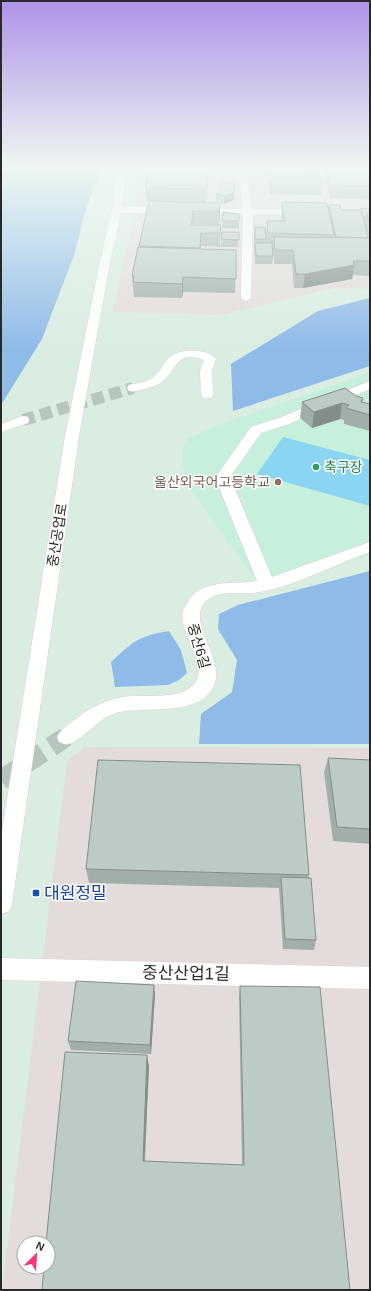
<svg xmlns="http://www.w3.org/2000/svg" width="371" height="1291" viewBox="0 0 371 1291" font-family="Arial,'Noto Sans KR',sans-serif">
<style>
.industrial{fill:#e4dcda;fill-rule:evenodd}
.education{fill:#c6f0dc}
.green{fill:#8fbbe9}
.pitch{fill:#89d5f2}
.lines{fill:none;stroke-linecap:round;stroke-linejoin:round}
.minor-tunnel-far1{stroke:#b6c6bc;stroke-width:12;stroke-dasharray:12 6;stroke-linecap:butt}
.minor-tunnel{stroke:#b6c6bc;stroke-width:20;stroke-dasharray:20 10;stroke-linecap:butt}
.minor-casing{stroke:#e4ced5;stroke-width:1}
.minor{fill:#fff;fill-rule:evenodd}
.wall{fill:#a2afa8}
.shaded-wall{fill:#848e88}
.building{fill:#bccbc3;stroke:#848e88}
.leisure-dot{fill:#2e9e5b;stroke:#fff;stroke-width:1.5}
.education-dot{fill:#8d6e63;stroke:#fff;stroke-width:1.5}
.transit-dot{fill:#1a4fb4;stroke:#fff;stroke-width:1.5}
.labels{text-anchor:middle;stroke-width:3;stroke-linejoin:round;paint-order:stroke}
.leisure-label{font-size:14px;fill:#27864d;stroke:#fff;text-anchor:start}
.education-label{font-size:14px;fill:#785e54;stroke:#fff;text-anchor:end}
.street-label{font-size:14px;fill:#292929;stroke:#fff}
.near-transit-label{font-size:17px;fill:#164399;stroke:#fff;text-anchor:start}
.near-street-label{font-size:17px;fill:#292929;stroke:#fff}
</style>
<rect width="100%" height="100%" fill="#d9ede1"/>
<g class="industrial">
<polygon points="139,168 370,168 370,289 335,288 220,315 113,312 123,262 131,235"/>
<path d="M85 747 370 748V1290H2L67 761ZM24 1243H48V1267H24Z"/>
</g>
<polygon class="education" points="370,373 370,555 264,592 189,487 182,465 182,449 186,442 190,438 218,425"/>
<g class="green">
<polygon points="1,168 101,168 86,209 74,255 42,339 1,405"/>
<polygon points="370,298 370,366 233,411 231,364 318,311"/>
<polygon points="370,571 370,744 199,744 201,714 232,692 237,660 218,629 219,614 238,605"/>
<path d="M169 631 181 650 187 673 179 680 168 685 115 687 111 662C134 641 138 636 169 631Z"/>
</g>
<polygon class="pitch" points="283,437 370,460 370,506 257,474"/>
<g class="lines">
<polyline class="minor-tunnel-far1" points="23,420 133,388"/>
<polyline class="minor-tunnel" points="1,780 66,737"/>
<g class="minor-casing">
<g id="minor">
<polygon points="118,168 126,168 122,207 171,207 176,210 171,213 121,213 110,262 79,436 12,904 9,911 1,914 1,837 65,436 100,262 112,210"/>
<polygon points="238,168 246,168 252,209 305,209 310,212 305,215 253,214 251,298 246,301 241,298 243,214 197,214 192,211 197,208 243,209"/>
<path d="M185 351C195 350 210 351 216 359L212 371 213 395 211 398H203L201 395 200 371 204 360C178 349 177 368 164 380 158 386 151 387 144 389 139 390 134 392 129 391L127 388 129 385C137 383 146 383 152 378 168 366 161 356 185 351Z"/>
<path d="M370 381V389L289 424 261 433 232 474 231 480 272 577 370 542V552C333 565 292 588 253 593 239 594 221 590 209 599 182 618 224 656 215 683 202 719 144 705 116 713 98 718 83 740 68 744 65 745 63 743 59 742L57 737C61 729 69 724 76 719 90 708 105 700 123 697 142 694 177 700 191 687 215 666 177 635 183 610 184 608 187 605 188 602 192 595 197 590 206 587 223 581 240 584 257 581L218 485V474L251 427 279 418Z"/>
<polygon points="23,416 28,417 29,420 28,423 1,432 1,424"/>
<polygon points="1,958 370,967 370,989 1,980"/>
</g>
</g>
<use href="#minor" class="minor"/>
</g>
<g class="wall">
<polygon points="148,168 208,168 207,202 146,201 145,188 148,172"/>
<polygon points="251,168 270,170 269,174 251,174"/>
<polygon points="270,168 319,168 322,184 321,195 270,194 269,183"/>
<polygon points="323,168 370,168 370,199 330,198"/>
<polygon points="221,190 234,200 224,204 216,201 216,194"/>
<polygon points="149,201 220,203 219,225 193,224 193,225 221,225 220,247 201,246 201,249 236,250 235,293 183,292 182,298 134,297 132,276"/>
<polygon points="282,202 328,208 329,205 341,210 361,210 361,208 370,209 370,276 353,275 352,279 303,288 294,288 292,264 274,264 273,247 272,247 273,256 272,264 255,264 254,234 255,227 266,235 267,221 282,221 281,215"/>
<polygon points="223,212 239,214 239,229 222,228"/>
<polygon points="222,232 239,232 238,247 221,247"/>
<polygon points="363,398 363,402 370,404 370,431 344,424 344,420 340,419 312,428 300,418 302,402"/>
<polygon points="328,758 370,760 370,844 333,841 324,772"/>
<polygon points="86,869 309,875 308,878 316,940 314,950 283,949 279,888 89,883"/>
<polygon points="240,986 350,1290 42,1290 149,1066 145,1162 242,1165 239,997"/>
<polygon points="155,994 151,1054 71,1050 68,1041"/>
</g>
<g class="shaded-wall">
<polygon points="234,193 234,200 224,204 224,196"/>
<polygon points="220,203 220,216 219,225 219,211"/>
<polygon points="193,211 193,224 191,238 191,225"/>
<polygon points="201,233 201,246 200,262 200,248"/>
<polygon points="354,265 352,279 303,288 305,274"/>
<polygon points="183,277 183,292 182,298 182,284"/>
<polygon points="342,403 340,419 312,428 314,412"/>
<polygon points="154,985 155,994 151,1054 150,1045"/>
<polygon points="147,1055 149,1066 144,1169 143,1161"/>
</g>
<g class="building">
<polygon points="149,168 208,168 207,189 145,188"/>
<polygon points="251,168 269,168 270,170 251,170"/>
<polygon points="271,168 319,168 320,173 301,173 320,174 322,184 271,184 270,173 272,173"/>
<polygon points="327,168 370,168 370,186 331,185"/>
<polygon points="221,182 234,183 234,193 224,196 216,194 221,190"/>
<polygon points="149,201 220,203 219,211 193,211 191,225 221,225 220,233 201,233 200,248 139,246"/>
<polygon points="282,202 327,203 334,235 268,233 267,221 285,221"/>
<polygon points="329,205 340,205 341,210 361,210 368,238 336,237"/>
<polygon points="361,208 370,209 370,214 367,214 366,217 363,217"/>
<polygon points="223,212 239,214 239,221 222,221"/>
<polygon points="367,214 370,214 370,225"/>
<polygon points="255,227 265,227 266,239 255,239"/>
<polygon points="222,232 239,232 239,240 221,239"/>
<polygon points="274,237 369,238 370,241 370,261 353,261 354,265 305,274 296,274 293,250 275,250"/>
<polygon points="255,243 272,243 273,256 256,256"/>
<polygon points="138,247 236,250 236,279 183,277 182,284 133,282 134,276 132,276"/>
<polygon points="345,388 356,396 363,398 361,402 370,404 370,415 346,408 349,405 342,403 314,412 302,402"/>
<polygon points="328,758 370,760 370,829 337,827"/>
<polygon points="98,760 300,765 309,875 86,869"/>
<polygon points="281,877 311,878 316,940 285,939"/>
<polygon points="76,981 154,985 150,1045 68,1041"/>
<polygon points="240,986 320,987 350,1290 42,1290 44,1267 48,1267 48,1243 46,1243 65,1052 147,1055 143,1161 244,1165"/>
</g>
<linearGradient id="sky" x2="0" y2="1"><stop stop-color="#af92e8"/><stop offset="0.48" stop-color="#eef7f2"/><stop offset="1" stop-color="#eef7f2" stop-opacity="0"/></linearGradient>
<rect width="371" height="349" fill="url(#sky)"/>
<circle class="leisure-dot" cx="316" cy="467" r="4"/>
<circle class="education-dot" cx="278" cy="482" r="4"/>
<rect class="transit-dot" x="32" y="889" width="8" height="8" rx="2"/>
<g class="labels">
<g class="leisure-label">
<text x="324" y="472">축구장</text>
</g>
<g class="education-label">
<text x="270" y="487">울산외국어고등학교</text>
</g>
<g class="street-label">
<text transform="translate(57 535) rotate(-81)" y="5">중산공업로</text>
<text transform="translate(199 646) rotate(74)" y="5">중산6길</text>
</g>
<g class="near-transit-label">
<text x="44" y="899">대원정밀</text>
</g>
<g class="near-street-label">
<text transform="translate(186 973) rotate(1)" y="6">중산산업1길</text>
</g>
</g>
<rect width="371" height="1291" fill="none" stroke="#292929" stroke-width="4"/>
<g transform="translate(36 1255) rotate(25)"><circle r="19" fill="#ffffff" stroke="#a9a9a9"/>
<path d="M0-3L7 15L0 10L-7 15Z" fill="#ff3377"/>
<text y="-6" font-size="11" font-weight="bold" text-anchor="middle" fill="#292929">N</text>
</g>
</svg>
